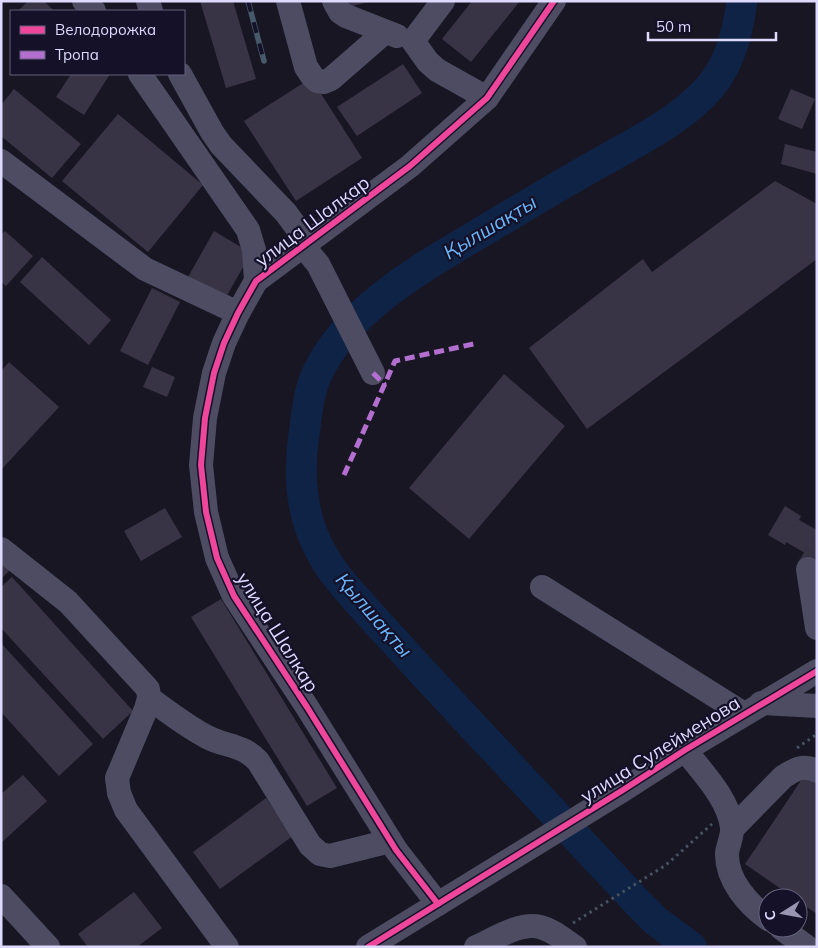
<svg xmlns="http://www.w3.org/2000/svg" width="818" height="948" viewBox="0 0 818 948" font-family="Mulish,sans-serif">
<style>
.lines{fill:none;stroke-linecap:round;stroke-linejoin:round}
.river{stroke:#0f2346;stroke-width:31}
.building{fill:#383445}
.minor-tunnel{stroke:#363344;stroke-width:24;stroke-dasharray:24 12;stroke-linecap:butt}
.path{stroke:#485361;stroke-width:3;stroke-dasharray:2.5 4;stroke-linecap:butt}
.minor{stroke:#4d4c63;stroke-width:24}
.rail-casing{stroke:#465a6b;stroke-width:5.5}
.rail{stroke:#151128;stroke-width:4;stroke-dasharray:11;stroke-linecap:butt}
.quiet{stroke:#b36fd0;stroke-width:5;stroke-dasharray:10 5;stroke-linecap:butt}
.cycleway-casing{stroke:#151128;stroke-width:9}
.cycleway{stroke:#ed469a;stroke-width:6}
.labels{text-anchor:middle;stroke-width:4.5;stroke-linejoin:round;paint-order:stroke}
.street-label{font-size:19px;fill:#ded9fe;stroke:#151128}
.water-label{font-size:20px;font-style:italic;fill:#6ab6fb;stroke:#151128}
</style>
<rect width="100%" height="100%" fill="#181623"/>
<g class="lines">
<path class="river" d="M691 947 656 921 636 901C567 827 498 753 428 678 407 655 386 632 365 609 349 591 331 572 320 550 301 515 298 473 304 435 307 414 308 393 317 374 347 308 425 266 485 230 524 207 563 183 603 161 640 140 681 120 710 87 730 64 738 32 742 1"/>
</g>
<g class="building">
<polygon points="28,1 44,1 54,11 20,11 19,10"/>
<polygon points="200,1 233,1 256,79 226,88"/>
<polygon points="347,1 369,1 369,2 348,7"/>
<polygon points="472,1 520,1 471,62 442,39"/>
<polygon points="403,64 422,93 357,136 337,107"/>
<polygon points="71,74 110,74 84,115 56,97"/>
<polygon points="311,78 362,158 296,201 244,121"/>
<polygon points="14,89 81,144 52,178 1,136 1,105"/>
<polygon points="791,89 815,99 802,129 778,119"/>
<polygon points="118,114 203,185 148,252 62,181"/>
<polygon points="785,144 817,152 817,174 781,164"/>
<polygon points="775,181 817,204 817,259 587,429 529,348 643,259 652,272"/>
<polygon points="5,231 33,256 6,286 1,282 1,235"/>
<polygon points="214,231 251,253 225,299 188,277"/>
<polygon points="42,257 111,320 89,345 20,282"/>
<polygon points="152,288 180,302 148,365 120,351"/>
<polygon points="9,362 59,407 1,470 1,371"/>
<polygon points="152,367 175,377 167,397 143,387"/>
<polygon points="504,374 565,426 469,539 409,488"/>
<polygon points="785,506 801,516 799,520 817,530 817,560 786,542 785,545 768,535"/>
<polygon points="165,508 182,537 141,561 124,531"/>
<polygon points="1,560 10,570 1,579"/>
<polygon points="12,577 133,711 103,739 1,628 1,587"/>
<polygon points="221,599 337,788 307,806 191,617"/>
<polygon points="1,643 93,744 59,776 1,712"/>
<polygon points="806,773 817,780 817,914 798,901 798,898 794,898 745,864"/>
<polygon points="23,775 47,801 1,843 1,794"/>
<polygon points="266,798 293,836 220,889 193,852"/>
<polygon points="134,892 162,928 137,947 88,947 78,934"/>
</g>
<g class="lines">
<polyline class="minor-tunnel" points="808,569 817,554"/>
<g class="path">
<polyline points="797,748 817,734"/>
<polyline points="573,923 666,865 712,824"/>
</g>
<g class="minor">
<polyline points="84,1 94,11"/>
<polyline points="148,1 151,11"/>
<polyline points="288,1 306,67 312,76 317,81 324,82 331,79 385,32"/>
<polyline points="334,1 340,12 346,16 397,36"/>
<polyline points="443,1 413,41 428,62 437,70 487,98"/>
<polyline points="140,74 248,230 254,250 256,281"/>
<polyline points="180,74 212,132 221,145 286,213 297,228 303,246 318,264 373,373"/>
<polyline points="1,161 145,269 238,313"/>
<polyline points="1,549 68,602 148,689 149,698 146,709 117,778 119,793 126,810 227,947"/>
<polyline points="808,569 817,628"/>
<polyline points="542,587 744,714"/>
<path d="M149 698C168 712 186 726 207 737 226 747 242 744 258 761L310 845 320 854 330 856 390 841"/>
<polyline points="761,703 817,706"/>
<path d="M685 750C702 772 728 798 732 827 733 835 728 845 727 853 726 880 748 904 768 919"/>
<path d="M732 829 783 777C795 769 804 764 817 771"/>
<polyline points="1,896 48,947"/>
<polyline points="438,904 396,850 307,707 234,596 217,558 206,512 201,465 205,418 214,373 224,343 238,313 256,281 410,166 487,98 554,1"/>
<polyline points="781,928 807,947"/>
<polyline points="368,947 623,790 685,750 817,671"/>
<path d="M476 947C494 939 520 922 540 927 553 930 564 940 575 947"/>
</g>
<g class="rail-casing">
<polyline id="rail" points="248,1 264,61"/>
</g>
<use href="#rail" class="rail"/>
<g class="quiet">
<polyline points="373,373 385,385"/>
<polyline points="344,475 395,361 478,343"/>
</g>
<g class="cycleway-casing">
<g id="cycleway">
<polyline points="438,904 396,850 307,707 234,596 217,558 206,512 201,465 205,418 214,373 224,343 238,313 256,281 410,166 487,98 554,1"/>
<polyline points="368,947 623,790 685,750 817,671"/>
</g>
</g>
<use href="#cycleway" class="cycleway"/>
</g>
<g class="labels">
<g class="street-label">
<text transform="translate(312 221) rotate(-37)" y="7">улица Шалкар</text>
<text transform="translate(278 632) rotate(58)" y="7">улица Шалкар</text>
<text transform="translate(660 749) rotate(-32)" y="7">улица Сулейменова</text>
</g>
<g class="water-label">
<text transform="translate(490 227) rotate(-31)" y="7">Қылшақты</text>
<text transform="translate(374 615) rotate(49)" y="7">Қылшақты</text>
</g>
</g>
<rect width="818" height="948" fill="none" stroke="#ded9fe" stroke-width="5"/>
<rect x="10" y="10" width="175" height="65" fill="#151128" stroke="#65617e"/>
<rect x="20" y="26" width="25" height="8" fill="#ed469a" stroke="#65617e"/>
<text x="55" y="35" font-size="15" fill="#ded9fe">Велодорожка</text>
<rect x="20" y="51" width="25" height="8" fill="#b36fd0" stroke="#65617e"/>
<text x="55" y="60" font-size="15" fill="#ded9fe">Тропа</text>
<g transform="translate(783 913) rotate(259)"><circle r="24" fill="#151128" stroke="#65617e"/>
<path d="M0-4L9 19L0 12L-9 19Z" fill="#9995b1"/>
<text y="-8" font-size="14" font-weight="bold" text-anchor="middle" fill="#ded9fe">С</text>
</g>
<path d="M648 32v8h128v-8" fill="none" stroke="#ded9fe" stroke-width="2.5"/>
<text x="656" y="32" font-size="15" fill="#ded9fe" stroke="#151128" stroke-width="4" paint-order="stroke">50 m</text>
</svg>
